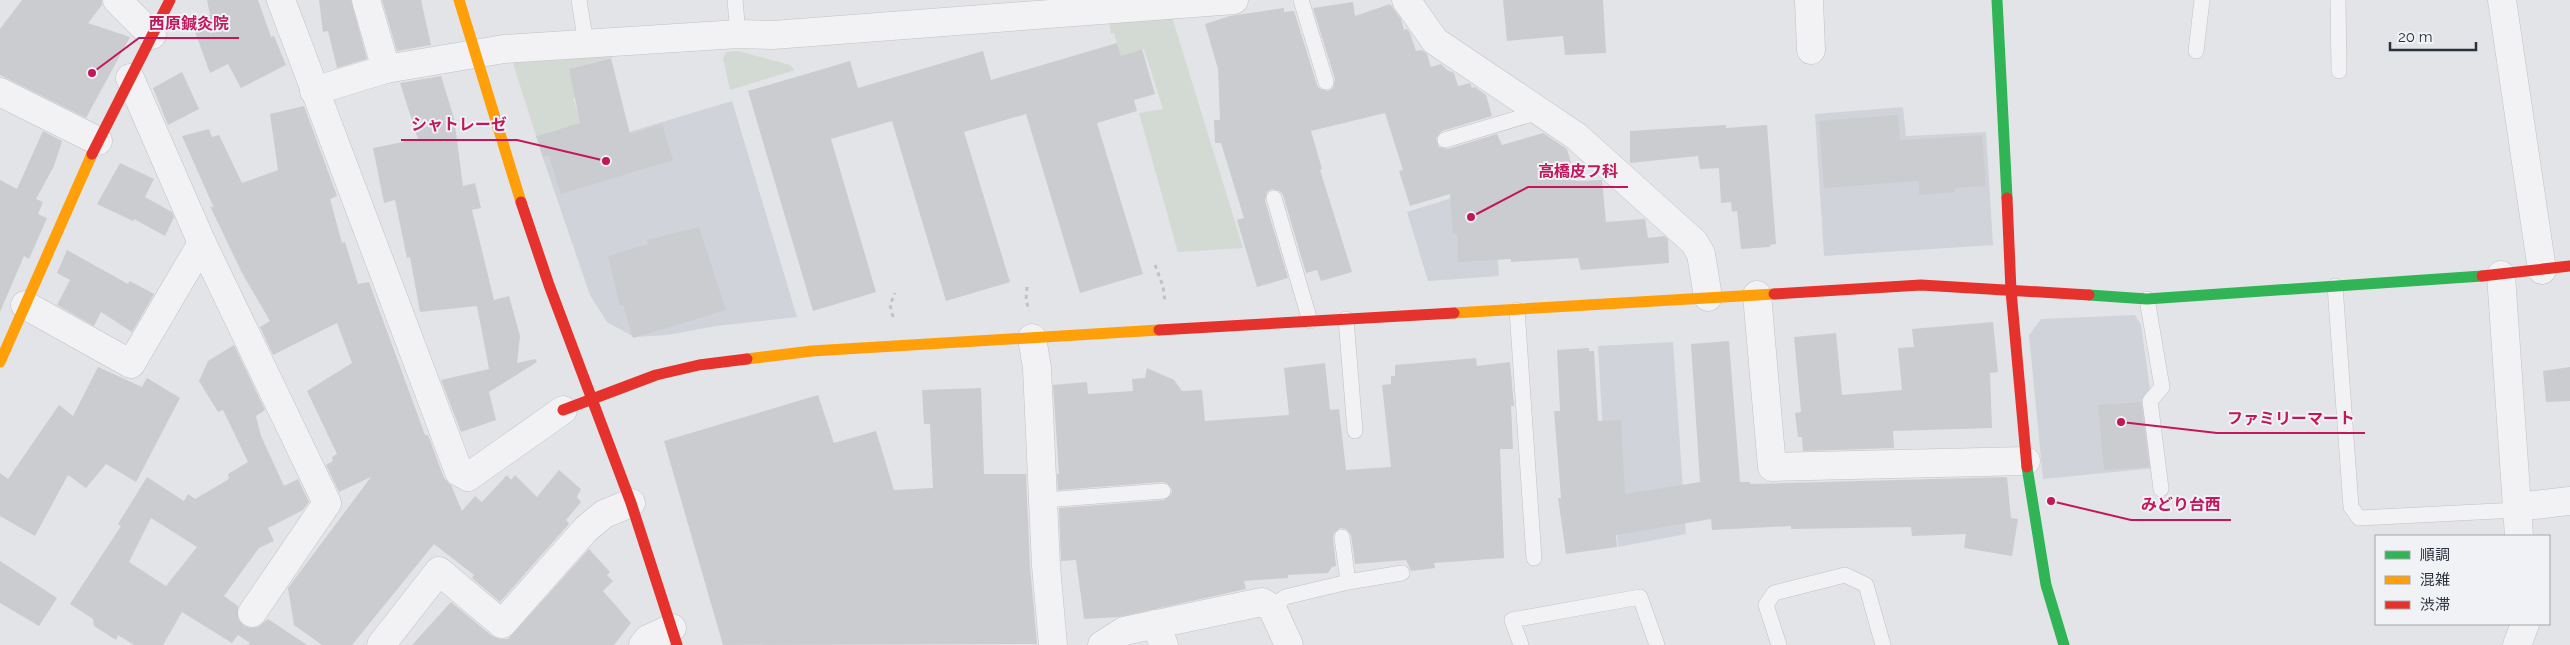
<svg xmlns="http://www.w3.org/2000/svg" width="2570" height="645" viewBox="0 0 2570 645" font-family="Raleway,'Noto Sans JP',sans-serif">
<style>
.built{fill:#d1d3da}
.green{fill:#d3dad3}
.building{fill:#cbcccf;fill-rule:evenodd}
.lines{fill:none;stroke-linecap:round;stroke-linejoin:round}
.lane-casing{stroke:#c1c2c5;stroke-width:16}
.street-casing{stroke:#c1c2c5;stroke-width:29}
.path{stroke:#c2c2c6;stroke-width:3;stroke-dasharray:4 4;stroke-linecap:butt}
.lane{stroke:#f2f2f4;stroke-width:15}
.street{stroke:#f2f2f4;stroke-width:28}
.fast{stroke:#30b455;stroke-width:11}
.slow{stroke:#ff9f0a;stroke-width:11}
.jam{stroke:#e5322d;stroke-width:11}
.leader{fill:none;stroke:#c2185b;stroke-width:2}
.callout-dot{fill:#c2185b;stroke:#f1f2f6;stroke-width:2}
.callout-label{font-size:16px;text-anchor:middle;font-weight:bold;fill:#c2185b;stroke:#f1f2f6;stroke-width:4;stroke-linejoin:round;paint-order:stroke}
</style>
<rect width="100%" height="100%" fill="#e2e4e7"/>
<g class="built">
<polygon points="732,101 797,317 716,326 667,335 634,337 607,322 590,295 543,158"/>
<polygon points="1903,107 1906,136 1986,132 1993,245 1824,256 1815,114"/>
<polygon points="1493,185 1499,276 1428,281 1407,212"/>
<polygon points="2135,315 2141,325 2151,397 2155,468 2043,479 2029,335 2041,319"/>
<polygon points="1673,342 1686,534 1618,547 1613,488 1606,488 1598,346"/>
</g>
<g class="green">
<polygon points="1172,17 1243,248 1178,252 1139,113 1163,109 1144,49 1132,52 1122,60 1114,33 1111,34 1109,22"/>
<polygon points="611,50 613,57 569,69 576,97 573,98 583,128 558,129 536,136 511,57"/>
<polygon points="738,51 790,65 795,70 730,90 723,58 727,52"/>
</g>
<g class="building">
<polygon points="22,0 102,0 102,5 88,23 130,37 86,118 0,75 0,29"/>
<polygon points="207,0 258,0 271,37 274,36 286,65 241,88 228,64 210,73 194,29 200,26 198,16 210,15"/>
<polygon points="319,0 351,0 367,59 337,68 328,31 323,32"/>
<polygon points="382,0 421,0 431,45 397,51"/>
<polygon points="1503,0 1603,0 1606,53 1565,55 1563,36 1507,41"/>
<polygon points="1353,2 1355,16 1390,4 1401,19 1404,30 1407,29 1410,33 1416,51 1422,50 1427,54 1431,67 1441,64 1447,70 1454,73 1458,86 1470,83 1472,88 1475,87 1486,95 1492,116 1442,131 1436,138 1439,147 1448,149 1497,134 1502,145 1543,133 1567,149 1576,181 1602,180 1606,222 1645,219 1648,238 1664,236 1668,239 1669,263 1581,270 1578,258 1511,262 1511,259 1458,262 1457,234 1453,234 1450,194 1410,206 1399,171 1403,170 1385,113 1311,131 1322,169 1320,170 1352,272 1321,281 1317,270 1306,273 1283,195 1280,191 1272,189 1267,192 1265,201 1288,278 1257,287 1237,220 1244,218 1221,143 1215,143 1214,120 1220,120 1218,69 1205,24 1230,16 1284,8 1284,12 1294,11 1317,85 1320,89 1328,91 1333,88 1335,79 1313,8"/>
<polygon points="1117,43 1121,56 1142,49 1155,94 1134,100 1137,111 1097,123 1143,274 1080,293 1026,114 964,132 1010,282 946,301 892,121 831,139 876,292 813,311 748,91 850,61 858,88 983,51 991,80"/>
<polygon points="611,58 630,134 662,124 673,160 561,194 549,156 543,158 536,136 580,123 569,69"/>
<polygon points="182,72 199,109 168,125 153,88"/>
<polygon points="441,76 454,118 463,186 475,183 481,208 472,210 494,300 509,296 520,336 517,363 535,359 537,362 489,392 496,420 461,432 441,380 489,369 477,306 420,312 410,257 407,258 395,200 384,203 373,148 418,139 400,83"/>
<polygon points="304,106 337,196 330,199 342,243 345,242 358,284 369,282 425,435 428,435 444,478 451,485 462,511 475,496 482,502 507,475 511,480 515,475 537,497 559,470 581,489 577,497 581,502 566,520 569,523 568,525 500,602 472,578 474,575 434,544 352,645 322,645 294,625 288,588 371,477 339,492 326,465 333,461 332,457 337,454 307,391 352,363 337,323 273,355 260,327 270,321 242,273 210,206 214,208 182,136 209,129 212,137 219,135 242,183 278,170 270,114"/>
<polygon points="1898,115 1900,140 1982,135 1986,186 1955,188 1955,192 1919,195 1919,181 1824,188 1819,121"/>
<polygon points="1726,125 1726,128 1767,125 1776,244 1770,245 1770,247 1741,249 1737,211 1732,212 1731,202 1721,203 1719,168 1700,169 1698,156 1630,163 1630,131"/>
<polygon points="43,131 62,141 54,166 36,199 43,202 38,214 47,218 29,259 24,256 0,312 0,180 17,189"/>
<polygon points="120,163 154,179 145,197 172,212 174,217 165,236 134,219 133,221 97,204"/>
<polygon points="699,227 726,310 633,338 623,305 620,306 608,256 648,244 647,240"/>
<polygon points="67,250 128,284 130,281 154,294 132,332 101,312 94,326 57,305 70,280 57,273"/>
<polygon points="1993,322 1998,372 1990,373 1992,428 1893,431 1894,448 1803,451 1802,437 1798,437 1795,413 1801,412 1794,337 1836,333 1842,395 1902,390 1898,348 1914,347 1912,329"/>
<polygon points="1729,341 1740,482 1750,482 1750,484 2007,477 2011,518 2018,519 2012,556 1964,548 1966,534 1912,536 1911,527 1791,529 1791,526 1712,530 1711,519 1616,535 1617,547 1566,554 1558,498 1561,498 1554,411 1560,411 1557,350 1589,348 1589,351 1594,351 1598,421 1621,420 1625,494 1700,482 1691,344"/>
<path d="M234 345 265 410 256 416 261 436 284 486 298 479 309 502 303 510 268 528 274 541 259 548 224 596 238 606V619L244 626 250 628 258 627 268 619 307 645H248L250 643 238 635 232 643 182 612 163 645H134L118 635 116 640 94 626 93 619 70 604 121 526 118 524 147 477 184 501 188 494 195 499 229 479 228 474 248 462 223 410 218 412 199 381 208 361ZM151 518 197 547 166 586 129 562Z"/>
<polygon points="1476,358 1477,366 1510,362 1514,406 1511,406 1513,449 1500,449 1504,558 1434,563 1435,568 1411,571 1406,560 1355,564 1351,535 1346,529 1340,528 1334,533 1333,538 1336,566 1332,567 1328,573 1288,575 1288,578 1244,581 1246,589 1119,617 1084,619 1076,560 1061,561 1059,508 1164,500 1171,495 1172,490 1167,483 1162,482 1058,490 1057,474 1059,474 1053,385 1087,382 1088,394 1133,391 1132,379 1145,378 1147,368 1174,380 1182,391 1202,390 1205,421 1289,415 1284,368 1325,363 1330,410 1339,409 1346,470 1391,467 1382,385 1391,384 1391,376 1395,376 1395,365"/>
<polygon points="98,367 142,387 147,378 180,398 136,482 106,464 86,488 68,475 35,536 0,516 0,473 8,479 59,405 73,416"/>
<polygon points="2570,367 2570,401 2546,402 2543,371"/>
<polygon points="981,388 984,474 1026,474 1030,567 1037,644 723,645 664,441 818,395 834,443 876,431 894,490 933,488 930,424 924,424 922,390"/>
<polygon points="2141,402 2149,467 2104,470 2098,405"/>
<polygon points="589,549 610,572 607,575 613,581 603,591 631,623 614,645 412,645 451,602 492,636 500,639 508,639"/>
<polygon points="0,561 57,598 39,626 0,603"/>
</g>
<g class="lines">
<g class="lane-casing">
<g id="lane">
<polyline points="579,0 586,44"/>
<polyline points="735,0 738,34"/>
<polyline points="1301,0 1326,82"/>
<polyline points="2338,0 2339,71"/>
<polyline points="2196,51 2202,0"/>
<polyline points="1445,140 1542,111"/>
<polyline points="1274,198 1310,321"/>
<polyline points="2335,286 2351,507 2359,518 2517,510"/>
<polyline points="2147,299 2162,387 2150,401 2161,489"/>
<polyline points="1517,310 1534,558"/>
<polyline points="1346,319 1355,431"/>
<polyline points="1045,500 1163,491"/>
<polyline points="1342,537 1348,582"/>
<polyline points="1272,608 1285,597 1348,582 1402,573"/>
<polyline points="1521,645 1512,620 1640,597 1657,645"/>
<polyline points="1779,645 1766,605 1774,593 1845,575 1866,585 1883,645"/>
</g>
</g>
<g class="street-casing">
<g id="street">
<polyline points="117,0 152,35"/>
<polyline points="281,0 459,472 468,477 563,410"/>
<polyline points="366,0 386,69 504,49 738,34 773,35 1234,0"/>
<polyline points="1406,0 1435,41 1576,136 1694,242 1701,254 1708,297"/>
<polyline points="1809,0 1811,50"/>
<polyline points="2502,0 2542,270"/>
<polyline points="130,78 202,243 327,503 252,613"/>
<polyline points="314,91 386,69"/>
<polyline points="0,92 98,141"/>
<polyline points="2501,275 2519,536"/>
<polyline points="1757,295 1772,467 2026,461"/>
<polyline points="25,305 131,364 202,243"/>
<polyline points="1032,338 1037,368 1046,566 1053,645"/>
<polyline points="2517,507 2570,501"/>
<polyline points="1155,624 1164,645"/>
<polyline points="381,645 439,571 502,624 586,529 604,514 631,503"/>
<polyline points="643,645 648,639 672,628"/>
<polyline points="1102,645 1124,631 1262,602 1272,608 1289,645"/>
<polyline points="2517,645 2525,624"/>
</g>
</g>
<g class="path">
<polyline points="1155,265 1163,286 1165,303"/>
<polyline points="1027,287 1026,299 1029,311"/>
<polyline points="893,317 890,305 895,293"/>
</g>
<use href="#lane" class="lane"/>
<use href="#street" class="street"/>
<g class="fast">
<polyline points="1997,0 2007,198"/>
<polyline points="2089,295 2147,299 2482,276"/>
<polyline points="2027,467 2046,585 2064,645"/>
</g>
<g class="slow">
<polyline points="459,0 521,202"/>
<polyline points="1454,313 1774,294"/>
<polyline points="747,359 812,351 1159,330"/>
<polyline points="0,362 92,154"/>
</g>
<g class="jam">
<polyline points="92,154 170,0"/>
<polyline points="2007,198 2011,291 2027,467"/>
<polyline points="521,202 549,285 631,503 677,645"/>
<polyline points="2482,276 2570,266"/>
<polyline points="1774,294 1921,285 2089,295"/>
<polyline points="1159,330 1454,313"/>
<polyline points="563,410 656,375 699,365 747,359"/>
</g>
</g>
<path class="leader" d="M92 73L139 38H239M606 161L517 140H401M1471 217L1528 187H1628M2121 422L2217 433H2365M2051 501L2131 520H2231"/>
<g class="callout-dot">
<circle cx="92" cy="73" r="5"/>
<circle cx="606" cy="161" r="5"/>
<circle cx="1471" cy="217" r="5"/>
<circle cx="2121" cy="422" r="5"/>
<circle cx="2051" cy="501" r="5"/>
</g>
<g class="callout-label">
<text x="189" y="29">西原鍼灸院</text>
<text x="459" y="130">シャトレーゼ</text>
<text x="1578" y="177">高橋皮フ科</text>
<text x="2291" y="424">ファミリーマート</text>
<text x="2181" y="510">みどり台西</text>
</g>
<rect x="2375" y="535" width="175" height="90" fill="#f1f2f6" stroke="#a2a5ac"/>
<rect x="2385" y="551" width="25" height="8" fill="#30b455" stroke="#a2a5ac"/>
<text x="2420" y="560" font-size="15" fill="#2b313e">順調</text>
<rect x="2385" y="576" width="25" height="8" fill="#ff9f0a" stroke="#a2a5ac"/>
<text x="2420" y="585" font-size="15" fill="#2b313e">混雑</text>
<rect x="2385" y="601" width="25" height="8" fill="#e5322d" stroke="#a2a5ac"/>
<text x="2420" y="610" font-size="15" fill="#2b313e">渋滞</text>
<path d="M2390 42v8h86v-8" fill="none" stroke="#2b313e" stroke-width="2.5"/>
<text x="2398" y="42" font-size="15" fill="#2b313e" stroke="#f1f2f6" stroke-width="4" paint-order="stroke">20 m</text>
</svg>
